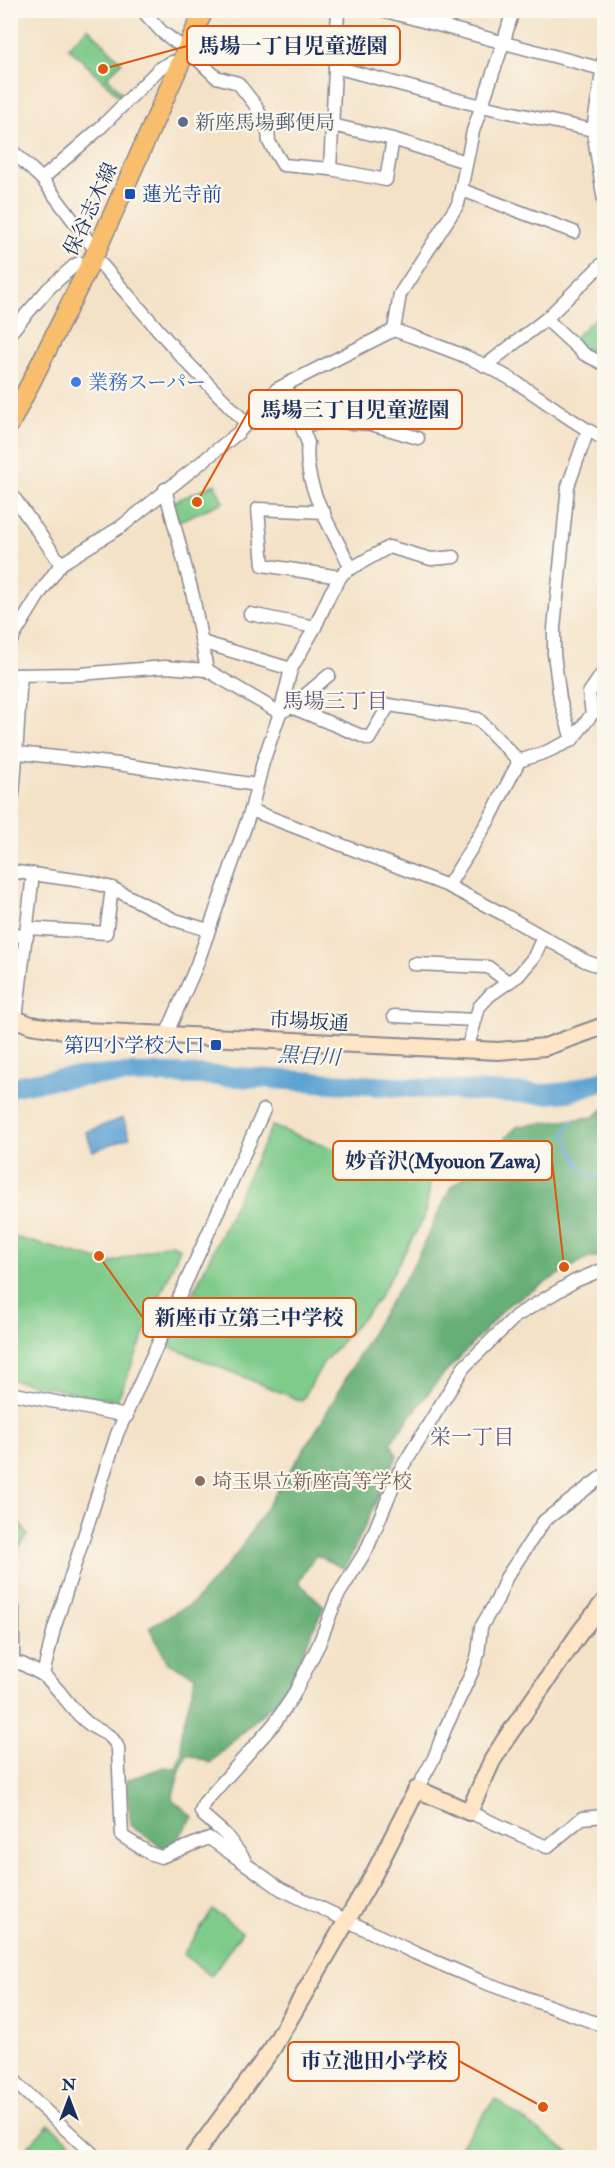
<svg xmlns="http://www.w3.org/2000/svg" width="615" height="2168" viewBox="0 0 615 2168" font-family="'IM FELL Double Pica','Noto Serif JP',serif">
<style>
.green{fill:#7ecb8a;stroke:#4c7d74;stroke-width:1.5}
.forest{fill:#66af76;stroke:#406f6a;stroke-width:1.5}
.water{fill:#5da3d2;stroke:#3c6998;stroke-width:1.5}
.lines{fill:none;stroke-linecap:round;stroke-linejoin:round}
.stream{stroke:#5da3d2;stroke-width:3}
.river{stroke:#5da3d2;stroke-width:20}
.street-casing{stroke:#888892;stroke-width:15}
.secondary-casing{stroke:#888892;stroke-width:20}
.primary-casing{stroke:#888892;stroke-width:21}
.street{stroke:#fff;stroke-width:12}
.secondary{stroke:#fde5c5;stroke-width:16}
.primary{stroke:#f9be6d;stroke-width:18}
.service-dot{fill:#5c6f8a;stroke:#fbf7ec;stroke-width:2}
.transit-dot{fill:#1a4fb4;stroke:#fbf7ec;stroke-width:2}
.shop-dot{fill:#3f7fe0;stroke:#fbf7ec;stroke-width:2}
.education-dot{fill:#8d6e63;stroke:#fbf7ec;stroke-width:2}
.labels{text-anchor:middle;stroke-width:4.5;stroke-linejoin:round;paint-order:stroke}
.service-label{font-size:20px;fill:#4e5e75;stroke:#fbf7ec;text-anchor:start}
.transit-label{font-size:20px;fill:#164399;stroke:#fbf7ec;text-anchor:start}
.street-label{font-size:20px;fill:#1b2f5e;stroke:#fbf7ec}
.shop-label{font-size:20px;fill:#366cbe;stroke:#fbf7ec;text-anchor:start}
.education-label{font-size:20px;fill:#785e54;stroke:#fbf7ec;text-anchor:start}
.neighbourhood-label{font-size:21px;fill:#5e5684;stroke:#fbf7ec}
.water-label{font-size:21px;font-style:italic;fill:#325887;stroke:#fbf7ec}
.leader{fill:none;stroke:#de5710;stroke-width:2}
.callout-dot{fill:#de5710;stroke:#fbf7ec;stroke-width:2}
.callout{fill:#fbf7ec;stroke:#de5710;stroke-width:2}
.callout-label{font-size:21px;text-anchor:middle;font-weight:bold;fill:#1b2f5e}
</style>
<rect width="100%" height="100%" fill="#fbf7ec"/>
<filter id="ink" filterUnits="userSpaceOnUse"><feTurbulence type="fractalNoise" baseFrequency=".0167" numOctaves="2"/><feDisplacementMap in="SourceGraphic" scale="12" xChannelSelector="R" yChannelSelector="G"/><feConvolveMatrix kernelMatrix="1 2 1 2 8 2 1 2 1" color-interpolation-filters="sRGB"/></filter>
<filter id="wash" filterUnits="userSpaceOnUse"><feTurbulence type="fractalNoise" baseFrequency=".008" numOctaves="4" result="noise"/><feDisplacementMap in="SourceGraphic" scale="24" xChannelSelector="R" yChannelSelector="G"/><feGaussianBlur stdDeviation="1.35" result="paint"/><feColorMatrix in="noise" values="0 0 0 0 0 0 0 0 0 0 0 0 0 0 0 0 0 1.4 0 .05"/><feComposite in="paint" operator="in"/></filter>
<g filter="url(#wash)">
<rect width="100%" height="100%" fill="#f4e2c7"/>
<g class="green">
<polygon points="88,28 122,62 107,77 125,96 122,99 68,47"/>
<polygon points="604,310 604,361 572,340"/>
<polygon points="215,484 223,502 179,521 171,503"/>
<polygon points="272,1126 355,1157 431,1179 425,1216 377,1301 323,1363 302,1401 168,1346"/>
<polygon points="10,1236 110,1263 170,1243 180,1248 117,1401 11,1380"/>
<polygon points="19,1522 28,1536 11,1557 11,1526"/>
<polygon points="213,1910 242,1932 211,1976 183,1954"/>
<polygon points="495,2099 575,2157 452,2157"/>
<polygon points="49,2124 88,2157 18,2158"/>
</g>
<polygon class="forest" points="604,1108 604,1256 585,1259 509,1304 437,1382 391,1442 397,1456 345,1569 316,1555 298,1582 324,1606 285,1692 210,1763 187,1754 180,1770 172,1799 193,1817 174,1844 163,1848 131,1826 126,1780 165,1767 176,1769 182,1752 181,1733 196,1676 168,1663 149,1627 194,1602 236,1555 319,1426 377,1323 413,1266 450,1189 518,1126 594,1117"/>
<polygon class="water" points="123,1118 130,1137 93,1151 86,1132"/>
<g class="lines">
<g class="stream">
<polyline points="568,1092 569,1098"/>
<polyline points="573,1120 565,1133 574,1155 583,1171 604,1182"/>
</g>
<path class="river" d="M10 1087C106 1067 204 1074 301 1081 383 1086 465 1092 546 1094L568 1092 604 1080"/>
</g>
</g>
<g filter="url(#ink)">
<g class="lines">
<g class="street-casing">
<g id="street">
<polyline points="142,10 162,32 194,56 216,77 238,83 256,106 268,131 269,142 283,165 330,169 386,180 393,139"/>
<polyline points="382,10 602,69"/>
<polyline points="604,59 593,130 604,201"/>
<polyline points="335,67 481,106 593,130"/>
<polyline points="332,125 393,139 466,162"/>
<polyline points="10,149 42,179 96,251"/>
<polyline points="330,169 338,10"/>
<polyline points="42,179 99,129 160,68 172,62 181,62"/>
<polyline points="462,190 574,232"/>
<polyline points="94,256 181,356 246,423"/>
<polyline points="546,319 584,354 604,364"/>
<polyline points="394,330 400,294 458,204 473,131 503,44 511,17 510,10"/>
<polyline points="10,333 49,288 75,265 79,263 89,265"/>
<polyline points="485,366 546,319 604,262"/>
<path d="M285 385 308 443C302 487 333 530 351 568"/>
<polyline points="301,425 334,422 371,424 418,438"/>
<polyline points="588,430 604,439"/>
<polyline points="165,489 193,596 207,670"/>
<polyline points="10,492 61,564"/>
<polyline points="324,512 258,509 263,565 340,577"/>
<polyline points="250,614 315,627"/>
<path d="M10 642 40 593 61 564 122 526 238 433 277 389 394 330C435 345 477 358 514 381 539 396 562 415 588 430L568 486 554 628V654L560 699 572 740 546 752 519 761 490 818 448 886"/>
<polyline points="202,642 291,669"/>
<polyline points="10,675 80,674 165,667 207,670 280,713 263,762 251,810 196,967 166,1035"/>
<polyline points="291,707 329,675"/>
<polyline points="280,713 291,707 369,739 389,705 478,719 519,761"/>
<polyline points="280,713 291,669 314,629 331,592 343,573 389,547 431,559 454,557"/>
<polyline points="572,740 592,714 589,693 604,671"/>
<polyline points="10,752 118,764 257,785"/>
<path d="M10 799 13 794C17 754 18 715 21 675"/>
<polyline points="251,810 448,886 503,914 585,961 602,967 604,971"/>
<polyline points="10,871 90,882 112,888 175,920 208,930"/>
<polyline points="28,928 106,933 112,888"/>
<polyline points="10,934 27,937"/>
<polyline points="414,964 488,967 508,982"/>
<polyline points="394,1016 475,1020"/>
<polyline points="16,1019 33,874"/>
<polyline points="467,1050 479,1007 490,995 519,975 534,957 543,937"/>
<path d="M264 1110 117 1434 54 1629 43 1675C61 1689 71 1711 89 1724 102 1734 111 1732 118 1748L122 1836 149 1853 161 1857 209 1838 281 1889 415 1953 483 1982 604 2026"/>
<polyline points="10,1393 127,1416"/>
<polyline points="10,1604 13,1608 13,1662 22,1664 43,1675"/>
<polyline points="417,1789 434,1758 445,1729 472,1672 478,1654 481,1627 497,1600 506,1578 544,1521 604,1475"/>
<polyline points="469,1812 547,1847 582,1818 604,1816"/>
<polyline points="244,1859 225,1834 203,1815 201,1811 204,1803 274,1724 293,1696 319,1644 337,1597 367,1549 399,1472 464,1367 516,1316 575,1281 604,1269"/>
<polyline points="10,2075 22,2089 97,2158"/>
</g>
</g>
<g class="secondary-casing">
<g id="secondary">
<polyline points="10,1017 31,1025 64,1030 498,1051 545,1047 604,1026"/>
<polyline points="192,2158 272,2049 375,1872 417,1789 469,1812 492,1761 505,1740 581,1631 604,1602"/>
</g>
</g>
<g class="primary-casing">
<polyline id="primary" points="10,424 94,256 204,10"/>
</g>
<use href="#street" class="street"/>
<use href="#secondary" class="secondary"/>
<use href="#primary" class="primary"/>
</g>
</g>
<circle class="service-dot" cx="183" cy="122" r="6"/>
<g class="transit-dot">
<rect x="124" y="188" width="12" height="12" rx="3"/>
<rect x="210" y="1039" width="12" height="12" rx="3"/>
</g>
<circle class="shop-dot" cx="76" cy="382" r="6"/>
<circle class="education-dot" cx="200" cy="1481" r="6"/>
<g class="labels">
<g class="service-label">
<text x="195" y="129">新座馬場郵便局</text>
</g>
<g class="transit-label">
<text x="142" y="201">蓮光寺前</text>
<text x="204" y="1052" text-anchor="end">第四小学校入口</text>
</g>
<g class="street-label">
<text transform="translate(90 209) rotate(-65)" y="7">保谷志木線</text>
<text transform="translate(309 1021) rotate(3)" y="7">市場坂通</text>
</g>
<g class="shop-label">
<text x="88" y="389">業務スーパー</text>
</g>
<g class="education-label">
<text x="212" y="1488">埼玉県立新座高等学校</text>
</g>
<g class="neighbourhood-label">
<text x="335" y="708">馬場三丁目</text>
<text x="472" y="1444">栄一丁目</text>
</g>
<g class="water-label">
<text transform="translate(309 1056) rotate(3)" y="7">黒目川</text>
</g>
</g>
<path class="leader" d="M103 69L187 46M197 502L249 410M564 1267L552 1160M99 1256L143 1318M543 2107L459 2061"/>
<g class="callout-dot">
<circle cx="103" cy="69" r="6"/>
<circle cx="197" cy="502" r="6"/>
<circle cx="564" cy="1267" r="6"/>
<circle cx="99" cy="1256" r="6"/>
<circle cx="543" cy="2107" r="6"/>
</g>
<g class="callout">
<rect x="187" y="26" width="213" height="39" rx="6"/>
<rect x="249" y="390" width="213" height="39" rx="6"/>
<rect x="333" y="1141" width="219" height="39" rx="6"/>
<rect x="143" y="1298" width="213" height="39" rx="6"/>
<rect x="288" y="2042" width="171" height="39" rx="6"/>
</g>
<g class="callout-label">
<text x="293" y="53">馬場一丁目児童遊園</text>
<text x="355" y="417">馬場三丁目児童遊園</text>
<text x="443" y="1168">妙音沢(Myouon Zawa)</text>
<text x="249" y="1325">新座市立第三中学校</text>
<text x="374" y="2068">市立池田小学校</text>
</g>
<rect width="615" height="2168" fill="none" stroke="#fbf7ec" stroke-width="36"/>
<g transform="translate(69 2099)" stroke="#fbf7ec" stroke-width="4.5" paint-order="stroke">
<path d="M0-4.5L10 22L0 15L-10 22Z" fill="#1b2f5e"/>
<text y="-9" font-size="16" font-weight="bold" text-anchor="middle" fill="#1b2f5e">N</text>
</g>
</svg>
